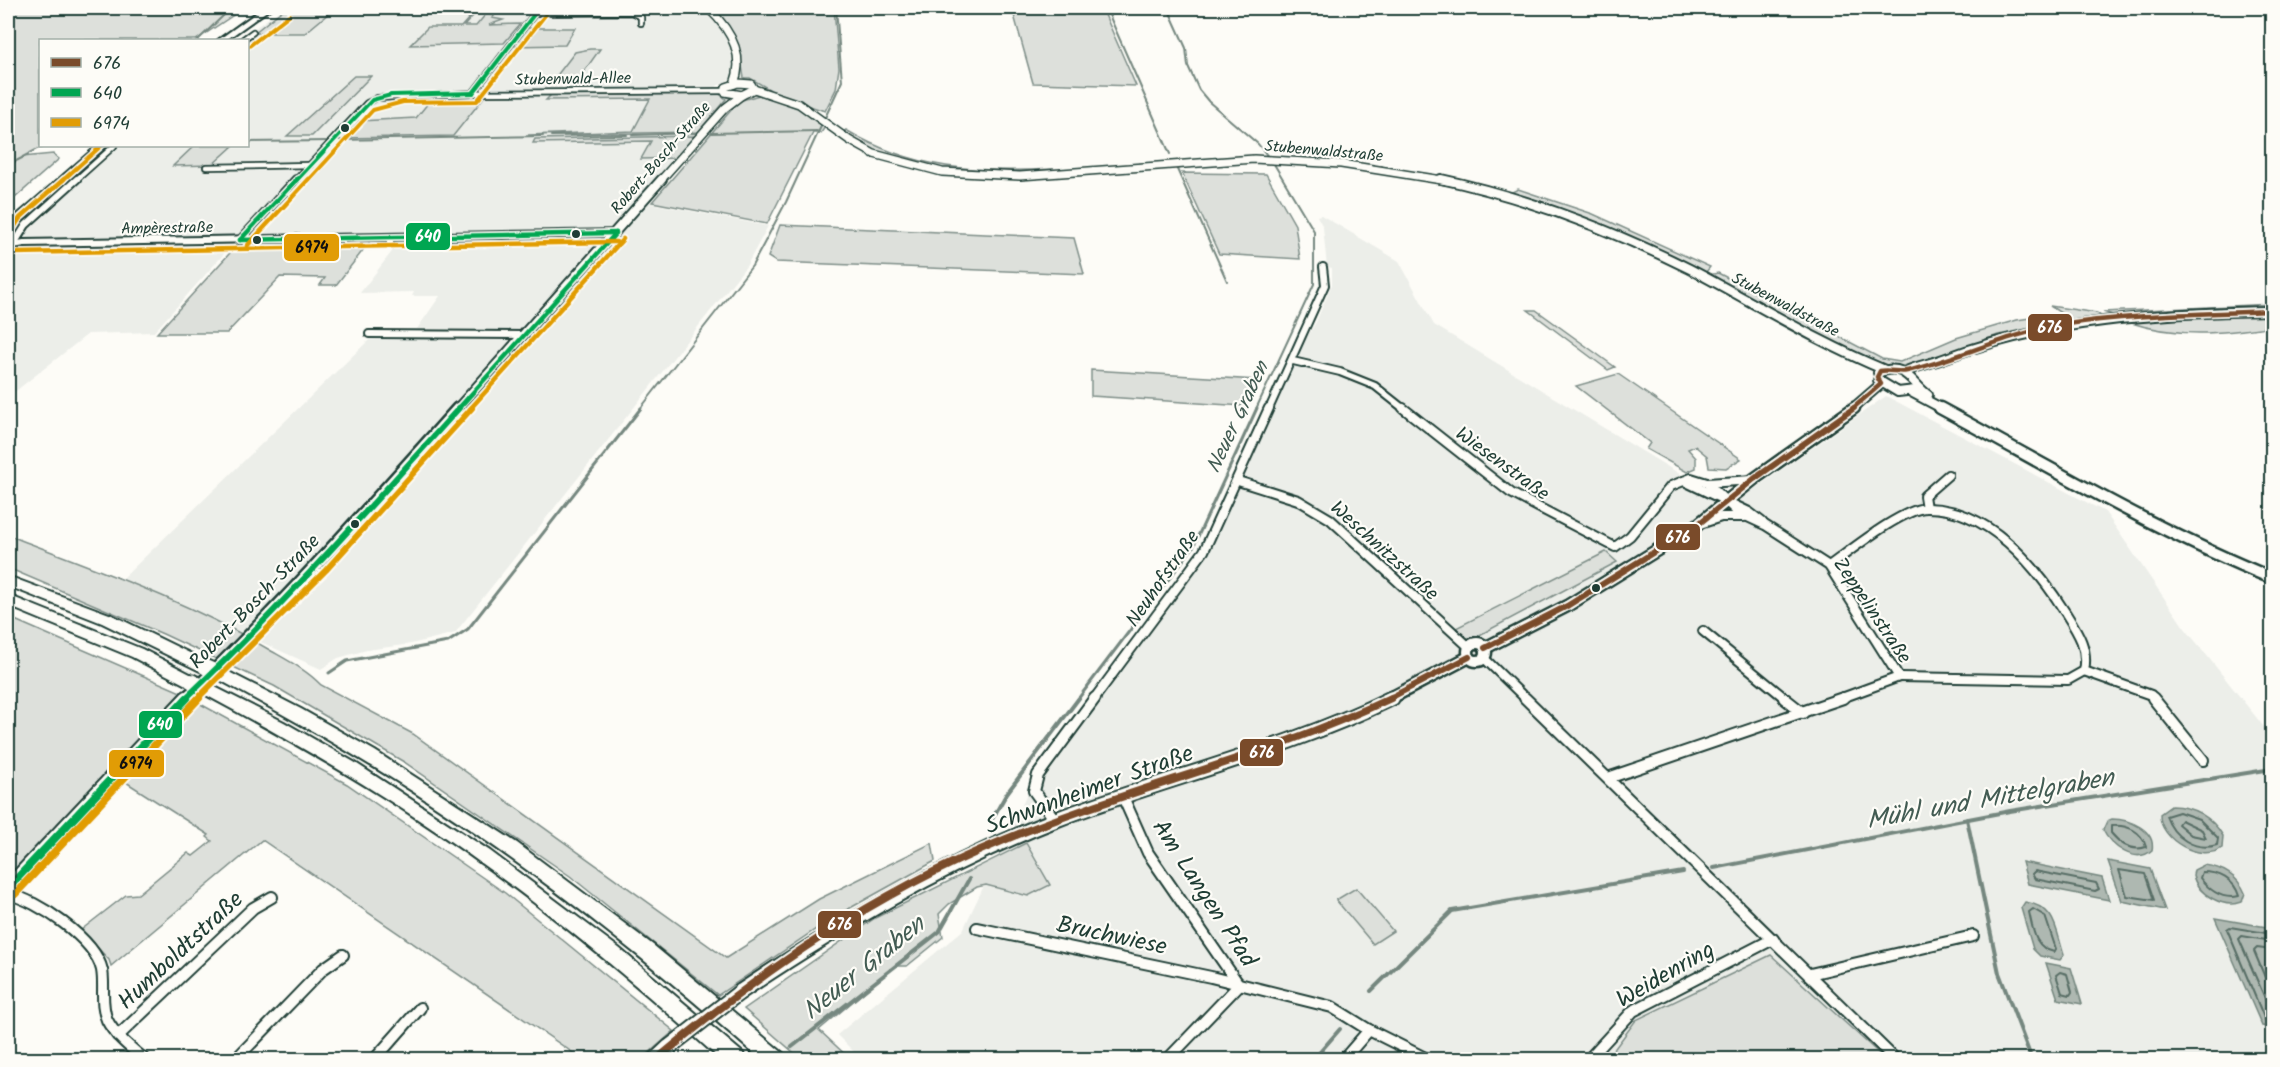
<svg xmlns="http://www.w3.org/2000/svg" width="2280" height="1067" viewBox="0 0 2280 1067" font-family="Kalam,sans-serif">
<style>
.built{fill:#eceee9}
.green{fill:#dde0db;stroke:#7e8e88;stroke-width:1.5}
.water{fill:#aeb8b1;stroke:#75877f;stroke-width:1.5}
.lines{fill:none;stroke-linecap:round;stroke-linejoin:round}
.shore{stroke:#586e66;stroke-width:2}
.stream-far2{stroke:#75877f;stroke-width:2}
.stream-far1{stroke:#75877f;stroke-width:3}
.stream{stroke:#75877f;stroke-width:4}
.street-far3-casing{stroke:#1f3d34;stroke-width:8}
.street-far2-casing{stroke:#1f3d34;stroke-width:10}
.street-far1-casing{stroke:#1f3d34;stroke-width:12}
.street-casing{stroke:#1f3d34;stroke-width:14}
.secondary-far3-casing{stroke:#1f3d34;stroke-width:10}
.secondary-far2-casing{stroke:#1f3d34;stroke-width:12}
.secondary-far1-casing{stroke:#1f3d34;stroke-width:15}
.secondary-casing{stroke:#1f3d34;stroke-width:18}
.highway-casing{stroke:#1f3d34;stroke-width:4}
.street-far3{stroke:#fdfcf7;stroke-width:4.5}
.street-far2{stroke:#fdfcf7;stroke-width:6}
.street-far1{stroke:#fdfcf7;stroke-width:8}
.street{stroke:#fdfcf7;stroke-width:10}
.secondary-far3{stroke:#fdfcf7;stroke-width:7}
.secondary-far2{stroke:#fdfcf7;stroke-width:8}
.secondary-far1{stroke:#fdfcf7;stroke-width:10}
.secondary{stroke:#fdfcf7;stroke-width:14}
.highway{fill:#fdfcf7;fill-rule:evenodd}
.secondary-bridge-casing{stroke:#1f3d34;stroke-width:18;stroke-linecap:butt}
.highway-bridge-casing{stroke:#1f3d34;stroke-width:18;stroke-linecap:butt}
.secondary-bridge{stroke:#fdfcf7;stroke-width:14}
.highway-bridge{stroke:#fdfcf7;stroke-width:14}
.bus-1-far2-casing{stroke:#fdfcf7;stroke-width:8}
.bus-1-far1-casing{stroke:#fdfcf7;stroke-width:10}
.bus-1-casing{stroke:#fdfcf7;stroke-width:12}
.bus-2-far3-casing{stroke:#fdfcf7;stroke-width:7}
.bus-2-far2-casing{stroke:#fdfcf7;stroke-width:8}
.bus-2-far1-casing{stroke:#fdfcf7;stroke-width:10}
.bus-2-casing{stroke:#fdfcf7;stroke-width:12}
.bus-3-far3-casing{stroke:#fdfcf7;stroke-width:7}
.bus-3-far2-casing{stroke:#fdfcf7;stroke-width:8}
.bus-3-far1-casing{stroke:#fdfcf7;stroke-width:10}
.bus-3-casing{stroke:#fdfcf7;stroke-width:12}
.bus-1-far2{stroke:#7a4b2a;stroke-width:4.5}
.bus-1-far1{stroke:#7a4b2a;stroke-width:6}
.bus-1{stroke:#7a4b2a;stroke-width:8}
.bus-2-far3{stroke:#00a651;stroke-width:4}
.bus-2-far2{stroke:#00a651;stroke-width:4.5}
.bus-2-far1{stroke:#00a651;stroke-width:6}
.bus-2{stroke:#00a651;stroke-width:8}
.bus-3-far3{stroke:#e19c05;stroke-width:4}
.bus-3-far2{stroke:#e19c05;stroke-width:4.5}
.bus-3-far1{stroke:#e19c05;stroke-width:6}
.bus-3{stroke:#e19c05;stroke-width:8}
.bus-dot{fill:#1f3d34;stroke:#fdfcf7;stroke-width:2}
.labels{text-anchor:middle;stroke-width:4.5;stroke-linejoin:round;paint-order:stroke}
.far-street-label{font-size:16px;fill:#1f3d34;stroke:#fdfcf7}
.street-label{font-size:20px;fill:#1f3d34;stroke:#fdfcf7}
.water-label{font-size:21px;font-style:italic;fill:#435c53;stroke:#fdfcf7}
.near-street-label{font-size:24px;fill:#1f3d34;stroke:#fdfcf7}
.near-water-label{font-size:26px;font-style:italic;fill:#435c53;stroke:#fdfcf7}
.line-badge{stroke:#fdfcf7;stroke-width:2}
.badge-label{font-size:16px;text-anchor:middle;font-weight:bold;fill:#fff}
.pale-badge-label{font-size:16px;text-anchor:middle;font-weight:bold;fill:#111}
</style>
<rect width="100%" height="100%" fill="#fdfcf7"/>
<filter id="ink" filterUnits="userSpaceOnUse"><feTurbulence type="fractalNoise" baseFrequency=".0167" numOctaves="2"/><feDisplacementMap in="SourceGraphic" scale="12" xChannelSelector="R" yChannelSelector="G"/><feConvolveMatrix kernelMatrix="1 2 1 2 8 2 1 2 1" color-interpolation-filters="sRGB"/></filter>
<g filter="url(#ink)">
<g class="built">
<polygon points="283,8 704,8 727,33 732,48 734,77 717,86 713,93 727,99 644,202 768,226 747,265 455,633 411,644 367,650 338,658 321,669 121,580 369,340 410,339 440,296 412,296 414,292 360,293 404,236 240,236 154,332 88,334 8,397 8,232 111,146 248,146 248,40 238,40"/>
<polygon points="1321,215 1399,261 1434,325 1688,479 1743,497 1886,396 2105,512 2184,627 2272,737 2272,1059 862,1060 837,1035 963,930 1031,786 1208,552 1294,358 1316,322 1332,284 1332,268 1327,267 1323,227 1317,216"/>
</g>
<g class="green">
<polygon points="8,8 244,8 196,40 40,40 40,146 43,146 22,157 53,154 59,159 8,204"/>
<polygon points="285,8 335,8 305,33 254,33"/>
<polygon points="478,8 480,8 464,26 476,26 486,14 484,12 494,16 492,18 503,20 489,25 520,24 504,43 410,45 428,27 461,27"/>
<path d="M712 8H834L839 68 836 89 825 111 763 91 769 89 750 78H744C740 50 734 27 712 8Z"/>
<polygon points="1012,8 1102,8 1136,86 1033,83"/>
<polygon points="527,28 575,28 565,45 513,46"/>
<polygon points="590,49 600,49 576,83 551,83 575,52"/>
<polygon points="354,76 371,76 312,136 287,136"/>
<polygon points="718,91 729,98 718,93 726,99 698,132 528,135 633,131 650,99 546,100 551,95 716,94"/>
<polygon points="759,95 798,106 825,127 821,133 813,133 767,224 652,202 739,101"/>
<polygon points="485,96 453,136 344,138 359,121 416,118 433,97"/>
<path d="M846 130C913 170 977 173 1053 169L1055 171H952L877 153 842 133Z"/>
<polygon points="697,136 678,158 641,159 651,141 533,143 535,139"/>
<polygon points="194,146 233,146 212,165 173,166"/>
<polygon points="1182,173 1266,174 1295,225 1300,259 1219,254"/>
<polygon points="1518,189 1593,214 1710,267 1706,272 1700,272 1511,195 1512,192"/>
<polygon points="780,225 1074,238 1084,274 776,262 768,257"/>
<polygon points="371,240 336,285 320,285 325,278 280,277 227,333 157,333 240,242"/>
<polygon points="1718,273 1882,359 1900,362 1956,338 2017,320 2061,313 2050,306 2097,313 2102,317 1998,335 1912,367 1884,367 1835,344 1708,275"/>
<polygon points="2272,304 2272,308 2113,315 2103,312"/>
<polygon points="1528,310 1536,310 1615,367 1608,370"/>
<path d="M2272 313V326C2222 334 2177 338 2128 322L2129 319Z"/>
<polygon points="1091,370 1257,380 1244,406 1091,396"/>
<polygon points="1618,374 1741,459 1726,468 1709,467 1707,456 1695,446 1688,449 1696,458 1696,468 1687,472 1646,449 1650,443 1576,386"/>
<path d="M8 535C95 569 187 601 268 649 287 660 307 670 321 685L413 734 726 958 819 899 932 843 935 861 834 917 718 995 570 876 404 762 274 686 163 634 8 568Z"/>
<polygon points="1606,552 1617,562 1474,638 1467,638 1454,629"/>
<polygon points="8,617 183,693 15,873 8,871"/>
<polygon points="193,700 347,784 505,893 674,1031 642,1059 582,1059 262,840 111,966 109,960 81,930 126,895 138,894 188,853 193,856 212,841 207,837 209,835 118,777"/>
<polygon points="1026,843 1050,885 1028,896 986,885 977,887 949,904 939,914 943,937 907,966 895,966 819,1030 850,1059 801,1059 744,1009 875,918"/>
<polygon points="1356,888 1393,931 1373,944 1336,900"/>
<polygon points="1771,955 1885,1059 1607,1059 1636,1020"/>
</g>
<g class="water">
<path d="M2171 806C2193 806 2212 817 2223 836L2222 848C2201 863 2159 840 2160 814Z"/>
<path d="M2112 819C2129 819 2156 830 2152 850 2136 865 2110 846 2103 830L2107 821Z"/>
<polygon points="2108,861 2150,869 2165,910 2122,901"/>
<polygon points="2022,862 2102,878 2109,900 2028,884"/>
<path d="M2204 865C2222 867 2238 876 2245 893L2242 902C2223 909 2197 894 2193 875L2194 870Z"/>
<path d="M2025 902C2056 907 2055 927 2064 955L2060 960 2040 956 2033 949 2021 908Z"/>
<polygon points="2215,918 2272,928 2272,1028 2262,1026"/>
<polygon points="2046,963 2071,968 2082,1004 2058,999"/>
</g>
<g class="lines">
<g class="shore">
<path d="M2179 812 2199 819 2218 838 2217 845C2195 852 2173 837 2166 816Z"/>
<polygon points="2181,820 2202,830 2206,838 2191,835 2178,824"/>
<path d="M2111 826C2127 824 2142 831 2146 847 2131 852 2120 844 2111 833Z"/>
<polygon points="2119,870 2145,874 2154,900 2127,896"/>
<polygon points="2035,871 2096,883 2099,889 2095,891 2035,879 2032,874"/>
<path d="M2202 872C2219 872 2234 879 2239 896 2223 900 2210 891 2200 878Z"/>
<path d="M2033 909 2045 916 2056 949 2054 952C2034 948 2033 929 2029 912Z"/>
<polyline points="2272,934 2230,927 2227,929 2265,1020 2272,1022"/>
<polyline points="2272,941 2242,936 2239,939 2272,1014"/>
<polyline points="2272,950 2257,948 2254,951 2272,994"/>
<polygon points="2060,972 2067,974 2072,992 2070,995 2062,993 2056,975"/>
</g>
<g class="stream-far2">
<polyline points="1106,8 1170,154"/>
<polyline points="1168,8 1186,48 1188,66 1199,90 1209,102 1258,144 1274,164 1314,231 1314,284 1256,409"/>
<polyline points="198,40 224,15 236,8"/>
<polyline points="711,133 817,131"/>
<polyline points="632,135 697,133"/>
<polyline points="551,136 627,135"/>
<polyline points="339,140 543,136"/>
<polyline points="248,142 329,141"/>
<polyline points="41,148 45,146"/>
<polyline points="8,165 28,155"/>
<polyline points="1176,167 1227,281"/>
<polyline points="640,409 752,266 786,202 842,81 836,8"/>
</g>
<g class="stream-far1">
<polyline points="329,673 347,661 448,642 468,629 641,408"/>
<polyline points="1078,699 1193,547 1257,408"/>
</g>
<g class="stream">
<polyline points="1967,819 1999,973 2032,1060"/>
<polyline points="991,821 1007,793 1079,698"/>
<polyline points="1714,868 2010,811 2272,769"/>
<polyline points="1371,991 1452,911 1683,872"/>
<polyline points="792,1047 939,932 969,879"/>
<polyline points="1313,1060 1340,1029"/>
</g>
<g class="street-far3-casing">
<g id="street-far3">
<polyline points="535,13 631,12 641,17 641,23"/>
<polyline points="242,40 253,32"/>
<polyline points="473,93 539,8"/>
<polyline points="206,167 310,165"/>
<polyline points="75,181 114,146"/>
<polyline points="295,181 367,103 377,98 473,93 724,91"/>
</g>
</g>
<g class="street-far2-casing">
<g id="street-far2">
<polyline points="240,240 296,179"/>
<polyline points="14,244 26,225 77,179"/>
<polyline points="8,246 24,243 616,233"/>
<polyline points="369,334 523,335"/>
<polyline points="1293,361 1340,372 1375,386 1404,409"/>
<polyline points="1269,409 1325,285 1323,267"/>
</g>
</g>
<g class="street-far1-casing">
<g id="street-far1">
<polyline points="1403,408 1511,493 1615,547 1630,536 1671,486 1691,478 1707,483 1737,512 1765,525 1829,566 1899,677 1839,699"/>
<polyline points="1238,481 1298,500 1330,519 1468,646"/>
<polyline points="1684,481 1749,512 1762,522"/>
<polyline points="1708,483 1752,480"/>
<polyline points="1926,508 1924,496 1948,475"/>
<polyline points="1703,523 1721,517 1744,517"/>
<path d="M1829 566C1850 551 1903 508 1927 508 1988 508 2036 566 2065 612 2077 631 2089 648 2084 671L2068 680 1899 677"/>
<polyline points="1703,631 1786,699"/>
<polyline points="1485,659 1526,699"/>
<polyline points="2084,671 2151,695 2154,699"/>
<polyline points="1094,699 1204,551 1269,408"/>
</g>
</g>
<g class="street-casing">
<g id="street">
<polyline points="1525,698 1896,1060"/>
<polyline points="1784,698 1803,713"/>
<polyline points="2153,698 2203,760"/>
<polyline points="1608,778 1843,698"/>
<polyline points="1123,797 1148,853 1239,985"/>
<polyline points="1055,820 1034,791 1038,775 1095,698"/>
<path d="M8 894C37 900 95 939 102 970 105 986 100 1004 107 1020 115 1036 131 1048 145 1060"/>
<polyline points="977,928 1211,977 1332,1007 1369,1030 1429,1060"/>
<polyline points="1810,974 1973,936"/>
<polyline points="118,1036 253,908 272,897"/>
<polyline points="235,1060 323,969 343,955"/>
<polyline points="374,1060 420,1008"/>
<polyline points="1167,1060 1239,985"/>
<polyline points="1343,1060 1369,1030"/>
<polyline points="1588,1060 1633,1011 1773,939"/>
</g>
</g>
<g class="secondary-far3-casing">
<g id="secondary-far3">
<path d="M708 8C729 28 746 54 734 84"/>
<polygon points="738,83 751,84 754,89 742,95 725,92 726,87"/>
<polyline points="754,89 799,104 849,140 874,154 942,172 1020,176 1254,159 1341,164 1448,181"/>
<polyline points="660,181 725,108 742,95"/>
</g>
</g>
<g class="secondary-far2-casing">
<g id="secondary-far2">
<path d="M1441 179C1528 198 1610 229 1690 269 1755 303 1817 342 1885 370"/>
<path d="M1904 372C1916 366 1930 364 1943 359 2050 319 2159 313 2272 311"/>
<path d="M1878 373C1906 361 1911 383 1928 395"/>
<polyline points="1878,380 1898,392 1915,390"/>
<polyline points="1911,392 1943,409"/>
<polyline points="457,409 662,179"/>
<polyline points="1852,409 1881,384"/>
</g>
</g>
<g class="secondary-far1-casing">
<g id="secondary-far1">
<path d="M1940 408C2050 467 2156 531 2272 578"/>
<circle cx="1477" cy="652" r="9"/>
<polyline points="1485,648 1567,606 1696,526 1754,479 1854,408"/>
<path d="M185 699C281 607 369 507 458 408"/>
<polyline points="1389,699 1469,657"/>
</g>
</g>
<g class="secondary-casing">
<g id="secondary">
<polyline points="8,888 187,698"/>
<path d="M740 992C840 925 942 864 1055 820 1167 777 1284 751 1392 698"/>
<polyline points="655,1060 669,1047"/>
</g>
</g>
<g class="highway-casing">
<g id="highway">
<polygon points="263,8 271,8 226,40 218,40"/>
<polygon points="97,146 107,146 12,230 8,231 8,223"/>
<polygon points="8,576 112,615 210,663 213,667 210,671 200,671 102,623 8,586"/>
<polygon points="8,595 142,649 196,677 199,681 196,685 191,687 186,685 132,657 8,606"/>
<path d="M221 668 301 709 375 751 517 843 653 945 783 1053 785 1060H761C657 968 550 882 435 806 364 759 291 718 216 678L213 674 216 670Z"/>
<path d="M207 683 284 722 354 762 490 851 619 948 743 1053 745 1060H721C623 972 521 887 410 814 343 770 273 731 202 693L199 689 202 685Z"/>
</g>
</g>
<use href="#street-far3" class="street-far3"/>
<use href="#street-far2" class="street-far2"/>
<use href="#street-far1" class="street-far1"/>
<use href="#street" class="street"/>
<use href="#secondary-far3" class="secondary-far3"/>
<use href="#secondary-far2" class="secondary-far2"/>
<use href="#secondary-far1" class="secondary-far1"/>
<use href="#secondary" class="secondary"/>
<use href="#highway" class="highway"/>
<g class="secondary-bridge-casing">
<polyline id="secondary-bridge" points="669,1047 740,992"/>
</g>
<g class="highway-bridge-casing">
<g id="highway-bridge">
<polyline points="205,667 221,674"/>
<polyline points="191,681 207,689"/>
</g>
</g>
<use href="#secondary-bridge" class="secondary-bridge"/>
<use href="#highway-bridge" class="highway-bridge"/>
<g class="bus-1-far2-casing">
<path id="bus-1-far2" d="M1852 409 1881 384 1877 377 1880 371C1889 369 1899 373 1907 371 1959 358 2008 334 2061 325 2130 314 2202 314 2272 311"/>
</g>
<g class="bus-1-far1-casing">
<g id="bus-1-far1">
<polyline points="1485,648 1567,606 1696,526 1754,479 1854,408"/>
<polyline points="1388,699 1469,657"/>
</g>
</g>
<g class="bus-1-casing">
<path id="bus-1" d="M656 1060C762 971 875 893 1004 840 1132 787 1265 758 1391 698"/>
</g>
<g class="bus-2-far3-casing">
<g id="bus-2-far3">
<polyline points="473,93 539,8"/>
<polyline points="296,181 372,100 391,95 473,93"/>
</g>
</g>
<g class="bus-2-far2-casing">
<g id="bus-2-far2">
<polyline points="240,240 616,233"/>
<polyline points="240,240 297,179"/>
<polyline points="458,409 616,233"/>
</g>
</g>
<g class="bus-2-far1-casing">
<path id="bus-2-far1" d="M185 699C282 607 370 507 459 408"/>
</g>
<g class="bus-2-casing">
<polyline id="bus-2" points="8,888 187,698"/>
</g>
<g class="bus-3-far3-casing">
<g id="bus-3-far3">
<polyline points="248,47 289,15"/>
<polyline points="62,181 101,146"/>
<polyline points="308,181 373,110 403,102 477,101 546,14"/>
</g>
</g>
<g class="bus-3-far2-casing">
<g id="bus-3-far2">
<polyline points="8,237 20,218 64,179"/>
<polyline points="247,246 309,179"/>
<polyline points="8,250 14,253 616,242"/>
<polyline points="470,409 623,239"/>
</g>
</g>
<g class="bus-3-far1-casing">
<polyline id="bus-3-far1" points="197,699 326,570 472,408"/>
</g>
<g class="bus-3-casing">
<polyline id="bus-3" points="15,894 199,698"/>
</g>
<use href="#bus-1-far2" class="bus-1-far2"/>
<use href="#bus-1-far1" class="bus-1-far1"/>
<use href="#bus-1" class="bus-1"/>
<use href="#bus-2-far3" class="bus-2-far3"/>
<use href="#bus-2-far2" class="bus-2-far2"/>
<use href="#bus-2-far1" class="bus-2-far1"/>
<use href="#bus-2" class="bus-2"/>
<use href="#bus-3-far3" class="bus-3-far3"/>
<use href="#bus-3-far2" class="bus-3-far2"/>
<use href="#bus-3-far1" class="bus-3-far1"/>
<use href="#bus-3" class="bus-3"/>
</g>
</g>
<g class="bus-dot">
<circle cx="345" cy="128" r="5"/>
<circle cx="576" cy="234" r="5"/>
<circle cx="257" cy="240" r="5"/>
<circle cx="355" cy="524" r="5"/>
<circle cx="1596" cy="588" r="5"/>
</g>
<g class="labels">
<g class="far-street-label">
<text transform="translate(573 78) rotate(-1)" y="6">Stubenwald-Allee</text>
<text transform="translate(1324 150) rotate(5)" y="6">Stubenwaldstraße</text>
<text transform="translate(660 157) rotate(-49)" y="6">Robert-Bosch-Straße</text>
<text transform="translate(167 227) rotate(-1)" y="6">Ampèrestraße</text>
<text transform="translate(1786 304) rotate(28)" y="6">Stubenwaldstraße</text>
</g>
<g class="street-label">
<text transform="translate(1503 463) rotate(36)" y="7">Wiesenstraße</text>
<text transform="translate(1385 550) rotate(42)" y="7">Weschnitzstraße</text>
<text transform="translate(1162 578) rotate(-55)" y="7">Neuhofstraße</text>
<text transform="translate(254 601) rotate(-46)" y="7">Robert-Bosch-Straße</text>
<text transform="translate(1873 610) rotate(56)" y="7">Zeppelinstraße</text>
</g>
<g class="water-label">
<text transform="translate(1237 417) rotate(-65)" y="7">Neuer Graben</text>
</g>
<g class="near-street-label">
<text transform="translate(1089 789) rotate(-20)" y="8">Schwanheimer Straße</text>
<text transform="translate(1205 893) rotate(57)" y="8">Am Langen Pfad</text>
<text transform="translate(1112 935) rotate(12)" y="8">Bruchwiese</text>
<text transform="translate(180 950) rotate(-43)" y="8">Humboldtstraße</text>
<text transform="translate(1665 974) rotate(-30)" y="8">Weidenring</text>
</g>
<g class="near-water-label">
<text transform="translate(1990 798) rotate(-10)" y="9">Mühl und Mittelgraben</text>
<text transform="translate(863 967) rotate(-39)" y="9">Neuer Graben</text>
</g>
</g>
<g class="line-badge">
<rect x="405" y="222" width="46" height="29" rx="6" fill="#00a651"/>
<rect x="283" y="233" width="57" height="29" rx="6" fill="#e19c05"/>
<rect x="2027" y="313" width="46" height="29" rx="6" fill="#7a4b2a"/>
<rect x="1655" y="523" width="46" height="28" rx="6" fill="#7a4b2a"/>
<rect x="138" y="710" width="45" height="29" rx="6" fill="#00a651"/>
<rect x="1239" y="738" width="45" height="29" rx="6" fill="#7a4b2a"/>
<rect x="108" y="749" width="57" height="29" rx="6" fill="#e19c05"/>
<rect x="817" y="910" width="45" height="29" rx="6" fill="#7a4b2a"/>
</g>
<g class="badge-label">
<text x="428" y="242">640</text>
<text x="2050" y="333">676</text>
<text x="1678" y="543">676</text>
<text x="160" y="730">640</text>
<text x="1262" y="758">676</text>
<text x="840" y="930">676</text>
</g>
<g class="pale-badge-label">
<text x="312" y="253">6974</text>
<text x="136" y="769">6974</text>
</g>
<rect width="2280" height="1067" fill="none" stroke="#fdfcf7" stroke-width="30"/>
<rect x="15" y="15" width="2250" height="1037" fill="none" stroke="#1f3d34" stroke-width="2" filter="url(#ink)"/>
<rect x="39" y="39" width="210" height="108" fill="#fdfcf7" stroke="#a4b0a9" stroke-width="1.5"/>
<rect x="51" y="58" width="30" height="9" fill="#7a4b2a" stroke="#a4b0a9" stroke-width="1.5"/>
<text x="93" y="69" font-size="18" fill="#1f3d34">676</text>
<rect x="51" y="88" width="30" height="9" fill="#00a651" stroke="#a4b0a9" stroke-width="1.5"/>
<text x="93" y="99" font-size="18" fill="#1f3d34">640</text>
<rect x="51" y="118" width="30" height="9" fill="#e19c05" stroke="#a4b0a9" stroke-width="1.5"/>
<text x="93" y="129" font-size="18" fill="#1f3d34">6974</text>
</svg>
